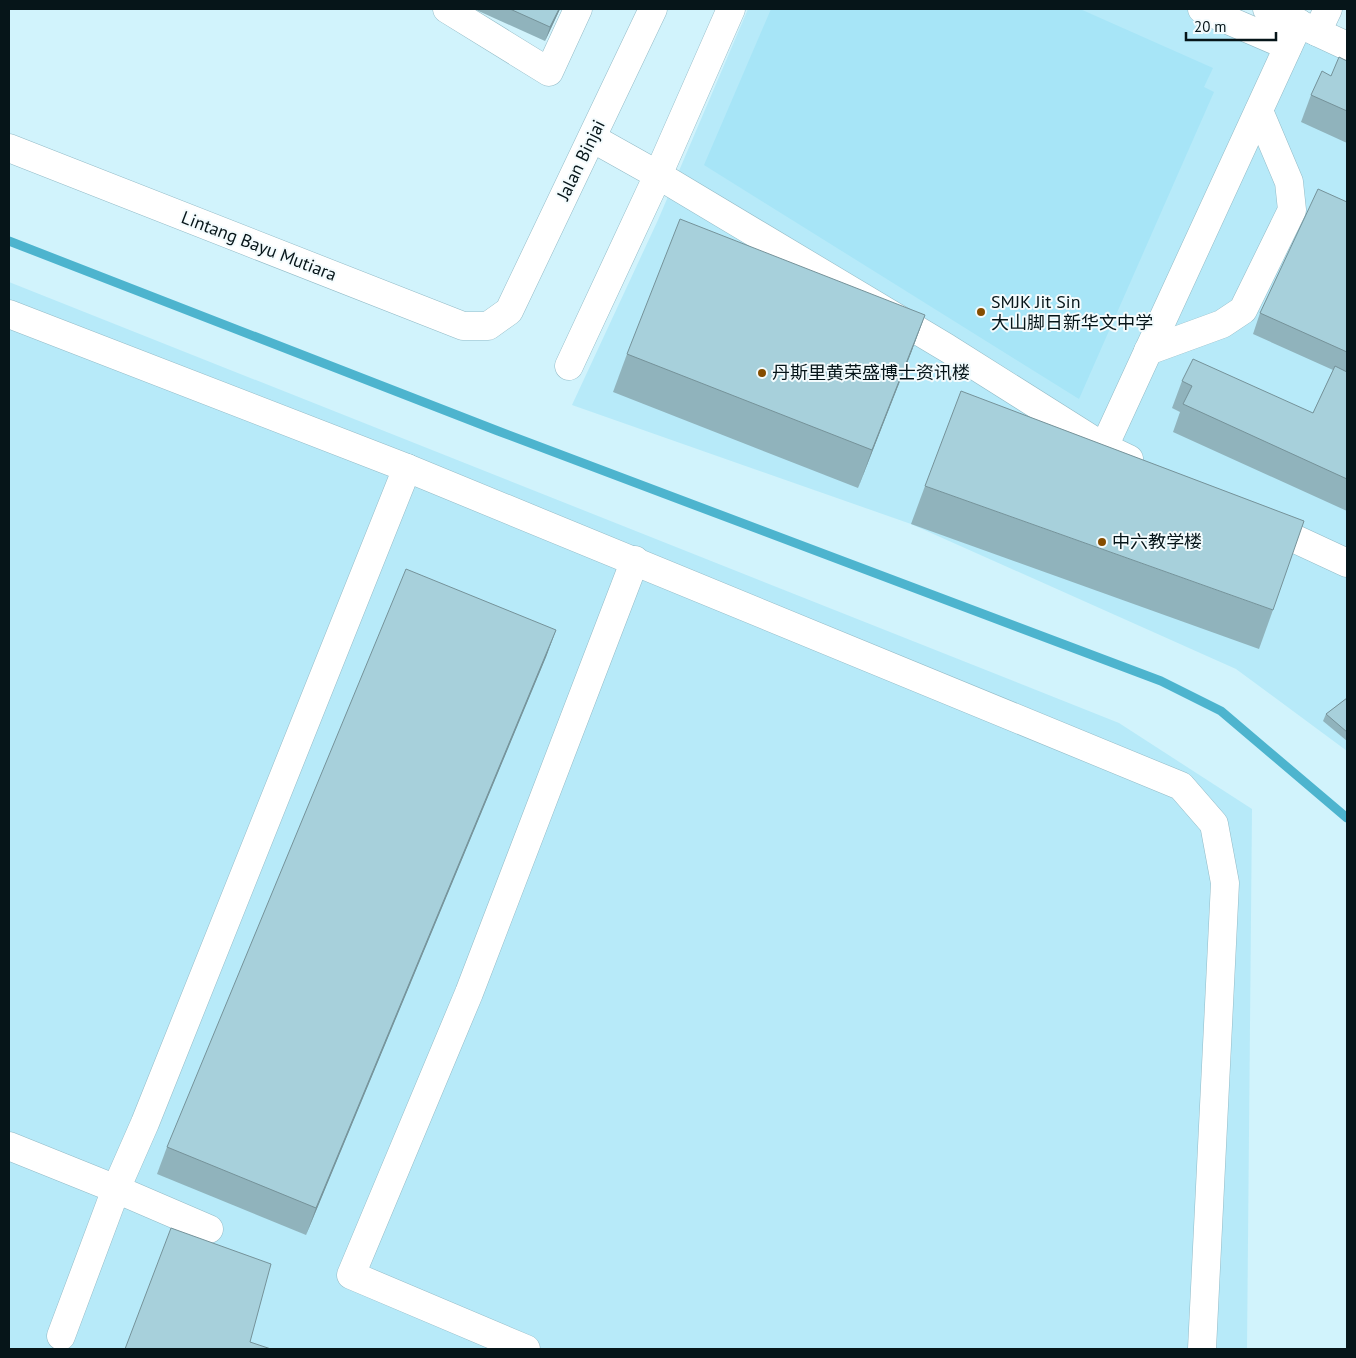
<svg xmlns="http://www.w3.org/2000/svg" width="1356" height="1358" viewBox="0 0 1356 1358" font-family="'PT Sans','Noto Sans SC',sans-serif">
<style>
.built{fill:#b7eaf9}
.green{fill:#a7e5f7}
.lines{fill:none;stroke-linecap:round;stroke-linejoin:round}
.stream{stroke:#4db4ce;stroke-width:9}
.minor-casing{stroke:#93bbc7;stroke-width:29}
.minor{stroke:#fff;stroke-width:28}
.wall{fill:#90b3bc}
.shaded-wall{fill:#759299}
.building{fill:#a7d0db;stroke:#759299}
.poi-dot{fill:#854d00;stroke:#f3fbfd;stroke-width:2}
.labels{text-anchor:middle;stroke-width:4;stroke-linejoin:round;paint-order:stroke}
.street-label{font-size:18px;fill:#061519;stroke:#f3fbfd}
.poi-label{font-size:18px;fill:#061519;stroke:#f3fbfd;text-anchor:start}
</style>
<rect width="100%" height="100%" fill="#d1f3fc"/>
<g class="built">
<polygon points="748,9 1238,9 1347,59 1347,751 1236,669 911,524 572,405 658,220"/>
<polygon points="9,282 1119,723 1252,809 1247,1349 9,1349"/>
</g>
<polygon class="green" points="771,9 1080,9 1213,68 1204,87 1214,92 1079,399 704,165"/>
<g class="lines">
<polyline class="stream" points="9,241 498,431 1161,681 1221,711 1347,818"/>
<g class="minor-casing">
<g id="minor">
<polyline points="447,9 549,72 578,9"/>
<polyline points="1202,9 1288,46"/>
<polyline points="1267,9 1347,46"/>
<polyline points="1317,32 1328,9"/>
<polyline points="592,138 658,175 731,9"/>
<polyline points="9,148 463,326 488,326 509,311 653,9"/>
<polyline points="9,314 407,468 1181,786 1214,824 1225,883 1202,1349"/>
<polyline points="1148,351 1222,324 1243,310 1292,210 1289,182 1259,111"/>
<polyline points="569,366 658,175 947,348 1104,447 1129,459"/>
<polyline points="1104,447 1299,23"/>
<polyline points="1265,525 1347,563"/>
<polyline points="9,1146 116,1189 145,1123 407,468"/>
<polyline points="61,1336 116,1189 209,1229"/>
<polyline points="526,1349 351,1275 469,993 635,560"/>
</g>
</g>
<use href="#minor" class="minor"/>
</g>
<g class="wall">
<polygon points="474,9 560,9 545,41"/>
<polygon points="1347,61 1347,143 1301,122 1311,95"/>
<polygon points="1347,202 1347,511 1173,432 1180,412 1172,408 1182,381 1313,413 1333,370 1253,334 1260,313"/>
<polygon points="925,315 911,353 858,488 613,392 627,354"/>
<polygon points="925,486 1273,610 1259,649 911,524"/>
<polygon points="556,630 546,657 306,1235 157,1174 167,1147"/>
<polygon points="1347,698 1347,741 1323,721 1326,714"/>
</g>
<g class="shaded-wall">
<polygon points="559,9 560,9 545,41 550,27"/>
<polygon points="925,315 911,353 858,488 872,450"/>
<polygon points="556,630 546,657 306,1235 316,1208"/>
</g>
<g class="building">
<polygon points="510,9 559,9 550,27"/>
<polygon points="1339,57 1347,61 1347,111 1311,95 1322,71 1331,76"/>
<polygon points="1318,189 1347,202 1347,352 1260,313"/>
<polygon points="680,219 925,315 872,450 627,354"/>
<polygon points="1193,359 1313,413 1335,366 1347,372 1347,479 1183,404 1192,386 1182,381"/>
<polygon points="961,391 1304,521 1273,610 925,486"/>
<polygon points="406,569 556,630 316,1208 167,1147"/>
<polygon points="1347,698 1347,732 1326,714"/>
<polygon points="171,1228 271,1264 250,1342 271,1349 125,1349"/>
</g>
<g class="poi-dot">
<circle cx="981" cy="312" r="5"/>
<circle cx="762" cy="373" r="5"/>
<circle cx="1102" cy="542" r="5"/>
</g>
<g class="labels">
<g class="street-label">
<text transform="translate(581 160) rotate(-64)" y="6">Jalan Binjai</text>
<text transform="translate(259 246) rotate(21)" y="6">Lintang Bayu Mutiara</text>
</g>
<g class="poi-label">
<text x="991" y="308">SMJK Jit Sin<tspan x="991" dy="21">大山脚日新华文中学</tspan></text>
<text x="772" y="379">丹斯里黄荣盛博士资讯楼</text>
<text x="1112" y="548">中六教学楼</text>
</g>
</g>
<rect width="1356" height="1358" fill="none" stroke="#061519" stroke-width="20"/>
<path d="M1186 32v8h90v-8" fill="none" stroke="#061519" stroke-width="2.5"/>
<text x="1194" y="32" font-size="15" fill="#061519" stroke="#f3fbfd" stroke-width="4" paint-order="stroke">20 m</text>
</svg>
